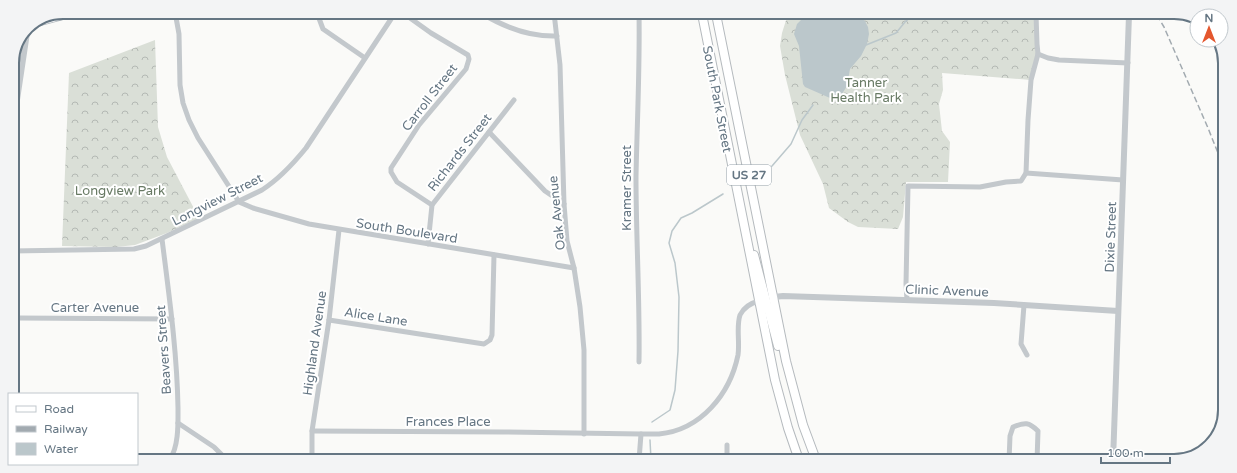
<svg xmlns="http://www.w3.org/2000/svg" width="1237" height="473" viewBox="0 0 1237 473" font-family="'Varela Round',sans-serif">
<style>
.forest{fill:url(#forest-crowns)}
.water{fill:#bbc7cb}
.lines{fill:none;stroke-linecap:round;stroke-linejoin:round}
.stream{stroke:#bbc7cb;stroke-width:1.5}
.secondary-casing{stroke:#b3babf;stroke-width:9}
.primary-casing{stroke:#b5babe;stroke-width:10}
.minor{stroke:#c3c8cc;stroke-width:5}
.tertiary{stroke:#c3c8cc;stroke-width:6}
.secondary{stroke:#fff;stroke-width:7}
.primary{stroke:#fff;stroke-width:8}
.rail{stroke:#a2aab0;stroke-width:1.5;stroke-dasharray:6 3;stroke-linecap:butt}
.labels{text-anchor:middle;stroke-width:4;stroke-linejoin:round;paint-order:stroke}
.shield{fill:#fff;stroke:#939fa8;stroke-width:1}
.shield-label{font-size:12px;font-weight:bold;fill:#657683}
.park-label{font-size:13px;fill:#687a64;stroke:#fff}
.street-label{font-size:13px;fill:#657683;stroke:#fff}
.rim{fill:none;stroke:#657683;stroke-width:2}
</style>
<defs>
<pattern id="forest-crowns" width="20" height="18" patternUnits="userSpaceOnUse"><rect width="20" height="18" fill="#dadfd7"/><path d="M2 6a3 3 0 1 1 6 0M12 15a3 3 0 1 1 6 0" fill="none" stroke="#b4b9b4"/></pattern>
</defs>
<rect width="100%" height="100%" fill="#fafaf8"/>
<g class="forest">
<polygon points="788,14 1036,14 1038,54 1031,80 942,73 943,90 939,104 942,131 950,142 948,182 906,182 903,217 898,229 858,227 848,222 829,208 823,184 800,135 785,75 780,46 782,33"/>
<polygon points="155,40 158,127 167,157 199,218 167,233 135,245 116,247 62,246 69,73"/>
</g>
<polygon class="water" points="825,16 842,20 855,18 862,19 865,21 868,27 869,34 867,44 861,56 850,69 847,86 840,97 834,99 830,98 805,87 803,84 799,46 794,34 797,24 802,19"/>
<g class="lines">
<g class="stream">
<polyline points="866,45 896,33 905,22 914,14"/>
<polyline points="758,178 772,166 791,144 802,120 813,105"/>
<polyline points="652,422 670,410 675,390 678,351 679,297 675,263 669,243 672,231 681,218 692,213 723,194"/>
<polyline points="650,440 651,460"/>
</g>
<g class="secondary-casing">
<polyline id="secondary" points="35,23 76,12"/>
</g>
<g class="primary-casing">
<g id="primary">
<polyline points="702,14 775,380 788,428 799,460"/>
<polyline points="716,14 786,361 803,425 816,460"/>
<polyline points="754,255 778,346"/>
</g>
</g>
<g class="minor">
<polyline points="175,12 179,34 180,85 183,103 189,120 198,138 239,202 253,208 309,224 574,268"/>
<polyline points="317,13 323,29 365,58"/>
<polyline points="403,13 431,33 468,55 469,59 466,69 419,125 391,168 391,172 397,182 432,205"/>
<path d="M481 13C504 27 530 37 557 36"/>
<polyline points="554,13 560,65 564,204 567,241 574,268 580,307 584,350 584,434"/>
<path d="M639 13C640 68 637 123 636 177 636 239 640 301 639 362"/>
<polyline points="1038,54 1048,58 1059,60 1128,63"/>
<polyline points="489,132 545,191 564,204"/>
<polyline points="1026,173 1123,180"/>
<path d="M162 239C169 295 177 351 178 408 178 422 179 446 170 459"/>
<polyline points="428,244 432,205 514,100"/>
<path d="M12 251 134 249 146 246 262 190C279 179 293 164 306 148L395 13"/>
<polyline points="907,300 906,284 908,186 980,187 1006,182 1021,181 1026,173 1028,120 1031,80 1038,54 1037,44 1036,14"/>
<polyline points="1024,305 1021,344 1027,355"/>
<polyline points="18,318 172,319"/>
<polyline points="329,320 484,344 490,340 492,335 494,255"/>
<polyline points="178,423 214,447 226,459"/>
<path d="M312 431 505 432 641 434C647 434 653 434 659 434 701 430 730 394 738 355 740 342 736 327 740 315 744 307 751 303 759 301"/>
<polyline points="312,459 312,431 329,320 339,230"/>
<polyline points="1114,459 1120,456 1181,459"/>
<polyline points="639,460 641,434"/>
<polyline points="727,460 727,445"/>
<path d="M1009 461 1010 436 1013 427C1025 422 1029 422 1038 431L1037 461"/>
</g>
<g class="tertiary">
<polyline points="12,133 28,26"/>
<polyline points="774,297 783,296 994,303 1118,311"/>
<polyline points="1113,461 1129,15"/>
</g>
<use href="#secondary" class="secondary"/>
<use href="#primary" class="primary"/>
<polyline class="rail" points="1157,15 1164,27 1208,128 1224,168"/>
</g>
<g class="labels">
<rect class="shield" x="727" y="165" width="44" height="20" rx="3"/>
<g class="shield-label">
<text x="749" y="179">US 27</text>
</g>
<g class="park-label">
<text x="866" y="87">Tanner<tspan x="866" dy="15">Health Park</tspan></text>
<text x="120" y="195">Longview Park</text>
</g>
<g class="street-label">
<text transform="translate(429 97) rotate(-52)" y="5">Carroll Street</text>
<text transform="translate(718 99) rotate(79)" y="5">South Park Street</text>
<text transform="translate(459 152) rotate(-52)" y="5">Richards Street</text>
<text transform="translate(626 188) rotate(-90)" y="5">Kramer Street</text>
<text transform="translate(217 199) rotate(-27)" y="5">Longview Street</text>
<text transform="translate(556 213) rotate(-96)" y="5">Oak Avenue</text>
<text transform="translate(407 230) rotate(9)" y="5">South Boulevard</text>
<text transform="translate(1110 237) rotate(-88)" y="5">Dixie Street</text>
<text transform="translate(947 290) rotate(2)" y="5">Clinic Avenue</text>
<text x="95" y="312">Carter Avenue</text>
<text transform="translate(376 316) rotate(9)" y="5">Alice Lane</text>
<text transform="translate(314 343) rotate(-82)" y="5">Highland Avenue</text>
<text transform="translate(163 350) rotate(-94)" y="5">Beavers Street</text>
<text x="448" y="426">Frances Place</text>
</g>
</g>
<path d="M0 0H1237V473H0ZM63 19H1174A44 44 0 0 1 1218 63V410A44 44 0 0 1 1174 454H63A44 44 0 0 1 19 410V63A44 44 0 0 1 63 19Z" fill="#f3f4f5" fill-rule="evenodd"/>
<path class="rim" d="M63 19H1174A44 44 0 0 1 1218 63V410A44 44 0 0 1 1174 454H63A44 44 0 0 1 19 410V63A44 44 0 0 1 63 19Z"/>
<rect x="8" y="393" width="130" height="72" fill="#ffffff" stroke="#c1c8cd"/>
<rect x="16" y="406" width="20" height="6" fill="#ffffff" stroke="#c1c8cd"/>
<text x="44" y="413" font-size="12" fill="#657683">Road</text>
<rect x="16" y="426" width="20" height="6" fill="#a2aab0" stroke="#c1c8cd"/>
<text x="44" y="433" font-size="12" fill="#657683">Railway</text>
<rect x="16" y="443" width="20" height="12" fill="#bbc7cb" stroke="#c1c8cd"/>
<text x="44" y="453" font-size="12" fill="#657683">Water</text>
<g transform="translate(1209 28)"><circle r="19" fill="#ffffff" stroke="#c1c8cd"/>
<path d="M0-3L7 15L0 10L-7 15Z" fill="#e4572e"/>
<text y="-6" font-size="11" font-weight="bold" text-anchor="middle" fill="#657683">N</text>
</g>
<path d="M1101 457v6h69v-6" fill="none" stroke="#657683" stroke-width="2"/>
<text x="1107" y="457" font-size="12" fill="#657683" stroke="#ffffff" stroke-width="3" paint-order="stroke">100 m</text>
</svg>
